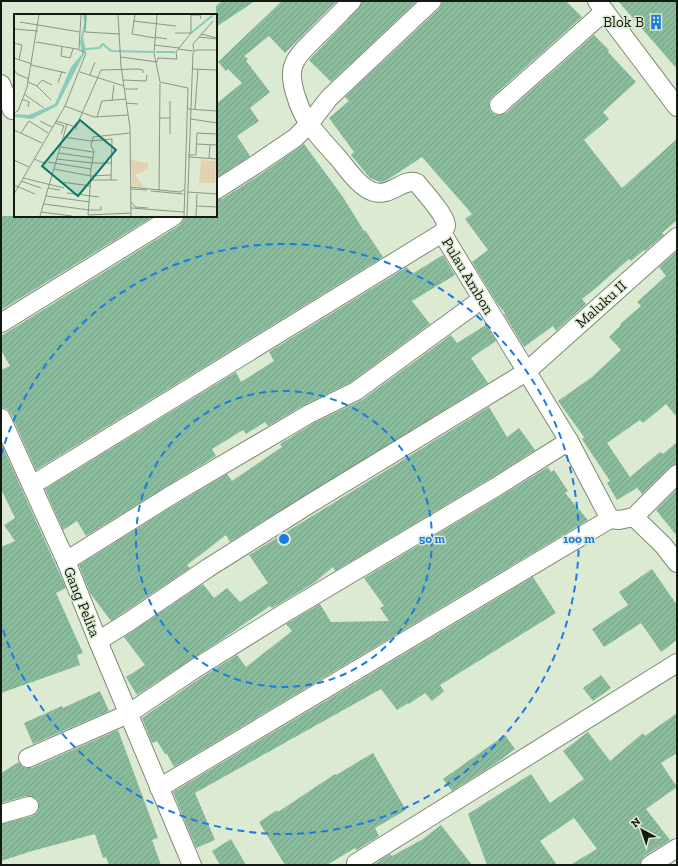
<svg xmlns="http://www.w3.org/2000/svg" width="678" height="866" viewBox="0 0 678 866" font-family="'Zilla Slab',serif">
<style>
.building{fill:url(#building-hatch)}
.lines{fill:none;stroke-linecap:round;stroke-linejoin:round}
.minor-casing{stroke:#7d8a74;stroke-width:20}
.minor{stroke:#fff;stroke-width:18}
.ring{fill:none;stroke:#197be3;stroke-width:2;stroke-dasharray:7 5}
.labels{text-anchor:middle;stroke-width:3;stroke-linejoin:round;paint-order:stroke}
.poi-label{font-size:15px;fill:#141911;stroke:#dbead1;text-anchor:end}
.street-label{font-size:15px;fill:#141911;stroke:#dbead1}
.inset-river{fill:none;stroke:#8bcabe;stroke-width:2}
.inset-road{fill:none;stroke:#8b9684;stroke-width:1}
.view{fill:#0f766e;fill-opacity:0.15;stroke:#0f766e;stroke-width:2}
.inset-edge{fill:none;stroke:#141911;stroke-width:2}
.centre{fill:#197be3;stroke:#dbead1;stroke-width:2}
.ring-label{font-size:12px;text-anchor:middle;font-weight:bold;fill:#197be3;stroke:#dbead1;stroke-width:3;stroke-linejoin:round;paint-order:stroke}
</style>
<defs>
<pattern id="building-hatch" width="6" height="6" patternUnits="userSpaceOnUse"><rect width="6" height="6" fill="#8bbb9d"/><path d="M-1 1l2-2M0 6l6-6M5 7l2-2" fill="none" stroke="#77a086"/></pattern>
</defs>
<rect width="100%" height="100%" fill="#dbead1"/>
<g class="building">
<polygon points="222,1 255,1 216,27 216,6"/>
<polygon points="282,1 337,1 285,53 269,36 244,56 248,59 246,61 270,92 250,108 259,121 237,136 250,156 216,178 216,104 242,83 228,69 226,71 218,62"/>
<polygon points="362,1 417,1 331,82 309,60 359,8"/>
<polygon points="442,1 566,1 582,17 492,97 489,101 489,107 491,112 495,115 501,115 506,113 594,35 609,50 608,52 636,82 603,112 609,119 584,140 622,188 677,139 677,220 662,233 664,235 645,251 644,250 631,261 629,259 597,287 582,299 586,304 559,328 556,331 553,326 524,347 504,314 505,313 497,303 472,262 488,250 465,219 472,214 422,157 387,180 380,182 370,178 351,155 354,152 329,118 349,101 345,97 439,9"/>
<polygon points="618,1 677,1 677,69"/>
<polygon points="304,144 343,197 364,231 365,230 383,257 36,470 11,414 7,409 1,408 1,370 10,366 1,350 1,336 180,225 183,221 184,216 216,216 216,200 222,199 261,174"/>
<polygon points="1,216 154,216 1,310"/>
<polygon points="677,251 677,417 666,404 643,423 640,420 607,443 630,477 660,452 663,454 677,442 677,464 670,467 642,494 635,485 637,488 617,500 607,483 610,481 582,439 584,437 558,401 592,377 621,350 609,337 621,325 620,324 641,306 637,302 666,276 659,267"/>
<polygon points="443,255 455,275 412,301 430,324 351,382 304,405 268,426 265,422 246,434 243,430 212,449 216,456 86,536 77,521 63,530 45,489 236,372 241,382 274,361 269,352 407,267 412,274"/>
<polygon points="486,325 496,341 471,358 488,383 230,542 226,535 187,565 190,568 111,621 90,593 79,565 178,503 227,474 232,481 282,447 280,444 314,423 362,400 451,335 457,343"/>
<polygon points="489,407 507,437 519,428 535,450 491,478 335,571 333,567 315,582 272,608 270,606 224,638 137,695 126,677 145,665 124,637 203,584 214,598 227,588 240,602 268,583 249,555"/>
<polygon points="1,443 66,588 56,593 83,653 77,655 80,665 1,693 1,547 15,541 4,525 15,518 1,489"/>
<polygon points="548,467 551,472 554,470 568,491 565,493 588,520 174,767 167,754 165,754 157,741 152,743 142,718 202,677 237,655 246,667 292,631 286,624 320,604 331,622 389,621 380,608 384,606 364,578 501,496"/>
<polygon points="677,489 677,536 656,510"/>
<polygon points="652,569 677,605 677,640 661,652 641,623 604,647 592,629 628,605 619,592"/>
<polygon points="533,577 556,613 440,685 444,691 432,701 425,693 409,704 408,703 397,710 381,689 195,793 215,840 196,848 173,792"/>
<polygon points="601,675 611,688 593,701 583,688"/>
<polygon points="100,691 109,711 33,744 24,723 62,706 63,708"/>
<polygon points="677,713 677,753 661,763 677,787 646,809 670,840 644,856 641,860 640,865 570,865 597,849 574,818 540,841 557,865 487,865 468,814 531,774 550,803 584,779 563,751 588,732 610,761 643,733 645,736"/>
<polygon points="118,730 158,838 152,840 161,865 109,865 106,857 103,858 95,834 32,851 1,861 1,824 32,816 37,813 39,808 39,803 37,799 31,796 26,796 1,803 1,773 19,762 22,766 26,768 32,768"/>
<polygon points="505,735 515,749 495,764 452,791 443,779"/>
<polygon points="373,753 406,810 375,828 379,836 358,849 356,850 355,848 327,865 285,865 259,822 277,810 278,812 335,774 336,775"/>
<polygon points="441,825 472,865 373,865 390,854 392,856 423,839"/>
<polygon points="231,839 246,865 220,865 212,851"/>
</g>
<g class="lines">
<g class="minor-casing">
<g id="minor">
<path d="M352 1C340 13 328 26 315 38 308 46 298 53 294 64 287 79 300 111 309 124 318 136 329 148 339 159 348 170 360 188 374 192 391 197 404 177 417 183 424 192 445 214 446 225 446 228 444 230 442 233L569 441 610 519"/>
<polyline points="597,1 677,107"/>
<polyline points="1,84 12,110"/>
<polyline points="499,105 605,11"/>
<polyline points="216,190 255,165 295,138 309,124 329,98 432,1"/>
<polyline points="1,323 174,216"/>
<polyline points="1,418 66,561 98,641 192,865"/>
<polyline points="32,485 442,233"/>
<polyline points="634,517 663,545 677,563"/>
<polyline points="610,519 619,520 634,517 677,474"/>
<polyline points="66,561 173,494 309,414 356,391 482,299"/>
<polyline points="98,641 130,621 208,568 311,503 526,372 677,237"/>
<polyline points="28,758 128,714 196,668 286,612 496,487 569,441"/>
<polyline points="159,788 610,519"/>
<polyline points="1,814 29,806"/>
<polyline points="356,863 677,663"/>
<polyline points="650,865 677,848"/>
</g>
</g>
<use href="#minor" class="minor"/>
</g>
<g class="ring">
<circle cx="284" cy="539" r="148"/>
<path d="M1 455A295 295 0 1 1 1 623"/>
</g>
<defs>
<g id="building-bare" transform="scale(1.2)"><path d="M-4-6H4V6H1V3H-1V6H-4ZM-2.5-4.3h1.7v1.8h-1.7ZM.8-4.3h1.7v1.8H.8ZM-2.5-1h1.7V.8h-1.7ZM.8-1h1.7V.8H.8Z" fill="#197be3" stroke="#dbead1" stroke-width="2.5" paint-order="stroke"/></g>
</defs>
<g fill-rule="evenodd">
<use href="#building-bare" x="656" y="22"/>
</g>
<g class="labels">
<g class="poi-label">
<text x="644" y="27">Blok B</text>
</g>
<g class="street-label">
<text transform="translate(468 276) rotate(59)" y="5">Pulau Ambon</text>
<text transform="translate(601 304) rotate(-42)" y="5">Maluku II</text>
<text transform="translate(82 602) rotate(68)" y="5">Gang Pelita</text>
</g>
</g>
<g transform="translate(14 14)">
<rect width="203" height="203" fill="#dbead1"/>
<path d="M117 146 134 149V155L121 161 131 174 118 171Z" fill="#e3d2b1"/>
<path d="M187 146 202 147 201 169H185Z" fill="#e3d2b1"/>
<path d="M69 1H72L73 4 69 24 72 36 43 92 18 105 0 103V100L15 101 41 90 57 53 68 40 66 28 70 9Z" fill="#8bcabe"/>
<path class="inset-river" d="M177 19 199 1M72 35 85 34 89 30 97 37 139 38M142 38H161"/>
<path class="inset-road" d="M72 1 71 18 106 20M104 1 107 52 116 114 117 202M121 1 118 20 141 24M143 1 140 39 146 68 174 74 170 202M177 1H186L187 5M119 7 162 12M6 8 66 18M0 15 24 17M161 19H177M187 20 203 24M141 23 153 25M185 23 203 25M0 29 8 31 5 46M140 31 165 34M48 33 47 42 56 44 59 35M65 35 67 1M164 35 179 37M180 37 179 30 199 7M107 43 143 48 144 44 163 45 162 38 177 19V1M0 44 18 50M17 51 52 59M178 55 203 56M0 56 3 60 15 65M66 58 110 72M76 61 81 48M109 66 132 67 133 61M14 68 23 72 37 86M44 69 48 57M23 72 28 66 38 71M110 75H124M10 80 30 94M8 85 15 88 14 93M98 87 100 71M156 87V104M112 89 124 90M51 92 80 103 114 101M174 95 203 97M181 95 184 55M0 99 4 97 13 73 25 1M83 103 88 87 112 85M146 104H156V120M177 105 203 109M26 107 38 113M42 107 62 113V116M41 109 50 112 47 120M62 113 87 56 124 55 129 56V59M0 116 28 129M7 119 15 107 34 119M50 123 76 127 98 125M182 130 203 131M47 133 79 138M45 139 79 144M174 141H182L183 119 203 120M174 143 203 145M195 144 196 131M20 145 32 150M43 145 78 149H97M0 146 15 153M34 148 77 155M40 155 77 162 97 161M76 161 80 137 77 132 79 123 116 119M9 164 50 174M77 166H103M97 166 98 125M7 167 27 174M47 168 77 172M0 171 21 180M116 173 166 178 170 176M34 174 46 176M117 175 133 176M137 177 169 180M145 177 146 69M174 178 203 180M53 179 85 183M0 180 51 92 72 39 63 35 22 28M32 182 76 188M117 188 121 193 134 194M30 190 75 196H87V192M183 192 203 193M117 194 170 198M27 198 58 202M74 201 117 199M74 201 77 162M26 202 53 110M173 202 179 39 182 36H203M182 202 183 180"/>
<path class="view" d="M66 106 102 136 64 182 28 152Z"/>
<rect width="203" height="203" class="inset-edge"/>
</g>
<circle cx="284" cy="539" r="6" class="centre"/>
<g class="ring-label">
<text x="432" y="543">50 m</text>
<text x="579" y="543">100 m</text>
</g>
<rect width="678" height="866" fill="none" stroke="#141911" stroke-width="4"/>
<g transform="translate(642 830) rotate(320)" stroke="#dbead1" stroke-width="3" paint-order="stroke">
<path d="M0-3L7 15L0 10L-7 15Z" fill="#141911"/>
<text y="-6" font-size="11" font-weight="bold" text-anchor="middle" fill="#141911">N</text>
</g>
</svg>
